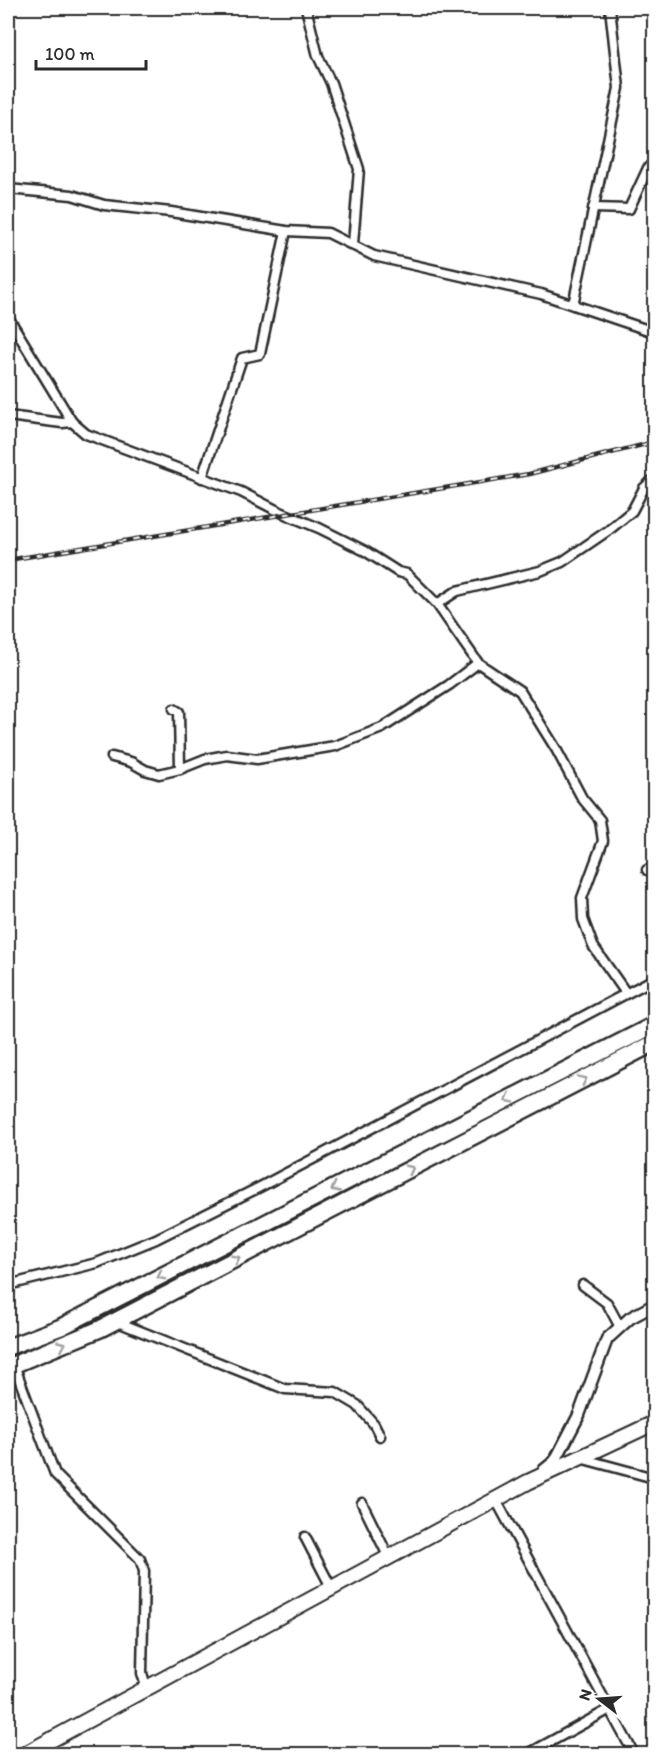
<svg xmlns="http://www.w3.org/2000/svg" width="662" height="1762" viewBox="0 0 662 1762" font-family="Itim,sans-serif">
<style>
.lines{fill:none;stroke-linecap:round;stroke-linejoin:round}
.minor-casing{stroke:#2b2b2b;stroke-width:13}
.tertiary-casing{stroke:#2b2b2b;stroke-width:15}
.primary-casing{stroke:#2b2b2b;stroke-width:18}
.motorway-casing{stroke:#2b2b2b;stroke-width:20}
.minor{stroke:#fff;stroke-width:8}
.tertiary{stroke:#fff;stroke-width:10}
.primary{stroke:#fff;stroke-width:14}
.motorway{stroke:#fff;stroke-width:15}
.rail-casing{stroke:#2b2b2b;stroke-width:4.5}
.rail{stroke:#fff;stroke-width:2;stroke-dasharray:7;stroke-linecap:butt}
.oneway{stroke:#a0a0a0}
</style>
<rect width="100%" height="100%" fill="#fff"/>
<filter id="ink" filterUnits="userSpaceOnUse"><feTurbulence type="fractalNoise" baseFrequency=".0167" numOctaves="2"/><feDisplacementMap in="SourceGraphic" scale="12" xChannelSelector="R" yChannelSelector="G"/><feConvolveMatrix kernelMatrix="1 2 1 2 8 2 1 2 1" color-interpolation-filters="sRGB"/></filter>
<g filter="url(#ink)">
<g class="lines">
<g class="minor-casing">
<g id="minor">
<polyline points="306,8 318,56 331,83 359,169 353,244"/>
<polyline points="8,189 72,195 104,205 171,212 286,231 328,233 374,256 541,294 654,332"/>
<polyline points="593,208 629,209 648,168 654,162"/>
<polyline points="573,305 619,88 610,8"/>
<polyline points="8,317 72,422 86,434 241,492 278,511 319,528 365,551 398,572 407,574 437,604 478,663 520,691 556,749 582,798 600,820 603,841 582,898 583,919 593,946 626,993"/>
<polyline points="8,416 62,423 72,422"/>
<polyline points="202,478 242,358 260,354 286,231"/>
<polyline points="437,604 457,591 540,571 562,562 609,530 632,511 644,488 654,479"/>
<polyline points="174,709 179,712 180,769"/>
<polyline points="112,757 131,762 145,770 159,774 180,769 205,759 227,755 257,759 335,746 382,728 449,685 478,663"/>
<polyline points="647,870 654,867"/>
<polyline points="8,1285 97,1263 156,1239 260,1187 654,979"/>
<polyline points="583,1285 607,1303 620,1327"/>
<polyline points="115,1321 285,1389 335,1392 357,1405 374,1424 380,1436"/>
<polyline points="14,1365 55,1474 140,1559 144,1571 142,1673 147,1690"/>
<polyline points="580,1458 654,1478"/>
<polyline points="496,1500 634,1754"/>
<polyline points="362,1503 389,1558"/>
<polyline points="305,1537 332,1589"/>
<polyline points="528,1754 610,1709"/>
</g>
</g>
<g class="tertiary-casing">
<polyline id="tertiary" points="544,1470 555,1461 579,1415 607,1339 630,1318 654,1305"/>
</g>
<g class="primary-casing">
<polyline id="primary" points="25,1754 528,1482 654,1423"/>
</g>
<g class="motorway-casing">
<g id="motorway">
<polyline points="8,1347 61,1327 654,1025"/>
<polyline points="8,1367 100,1329 654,1043"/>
</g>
</g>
<use href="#minor" class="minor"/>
<use href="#tertiary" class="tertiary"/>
<use href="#primary" class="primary"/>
<use href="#motorway" class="motorway"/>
<g class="rail-casing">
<polyline id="rail" points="8,560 529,474 654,442"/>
</g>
<use href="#rail" class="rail"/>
</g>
<defs><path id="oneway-chevron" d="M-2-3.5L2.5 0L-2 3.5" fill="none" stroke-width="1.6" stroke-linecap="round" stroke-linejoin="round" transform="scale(1.5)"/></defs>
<g class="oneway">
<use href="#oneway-chevron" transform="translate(583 1080) rotate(-27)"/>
<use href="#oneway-chevron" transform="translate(509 1099) rotate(153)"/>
<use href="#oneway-chevron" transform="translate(410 1169) rotate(-27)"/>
<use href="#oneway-chevron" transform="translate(335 1188) rotate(153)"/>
<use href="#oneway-chevron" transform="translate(236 1259) rotate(-27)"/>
<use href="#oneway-chevron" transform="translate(161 1276) rotate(153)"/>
<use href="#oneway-chevron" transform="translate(62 1345) rotate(-23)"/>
</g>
</g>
<rect width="662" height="1762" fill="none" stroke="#fff" stroke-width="30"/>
<rect x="15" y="15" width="632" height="1732" fill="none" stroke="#2b2b2b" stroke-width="2" filter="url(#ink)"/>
<g transform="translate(599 1699) rotate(287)" stroke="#ffffff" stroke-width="4.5" paint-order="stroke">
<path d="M0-4.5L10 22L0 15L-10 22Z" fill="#2b2b2b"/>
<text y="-9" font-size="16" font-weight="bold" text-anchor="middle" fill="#2b2b2b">N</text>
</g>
<path d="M36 60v9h110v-9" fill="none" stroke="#2b2b2b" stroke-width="3"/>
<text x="45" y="60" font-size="18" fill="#2b2b2b" stroke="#ffffff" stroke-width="4.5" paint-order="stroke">100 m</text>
</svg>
